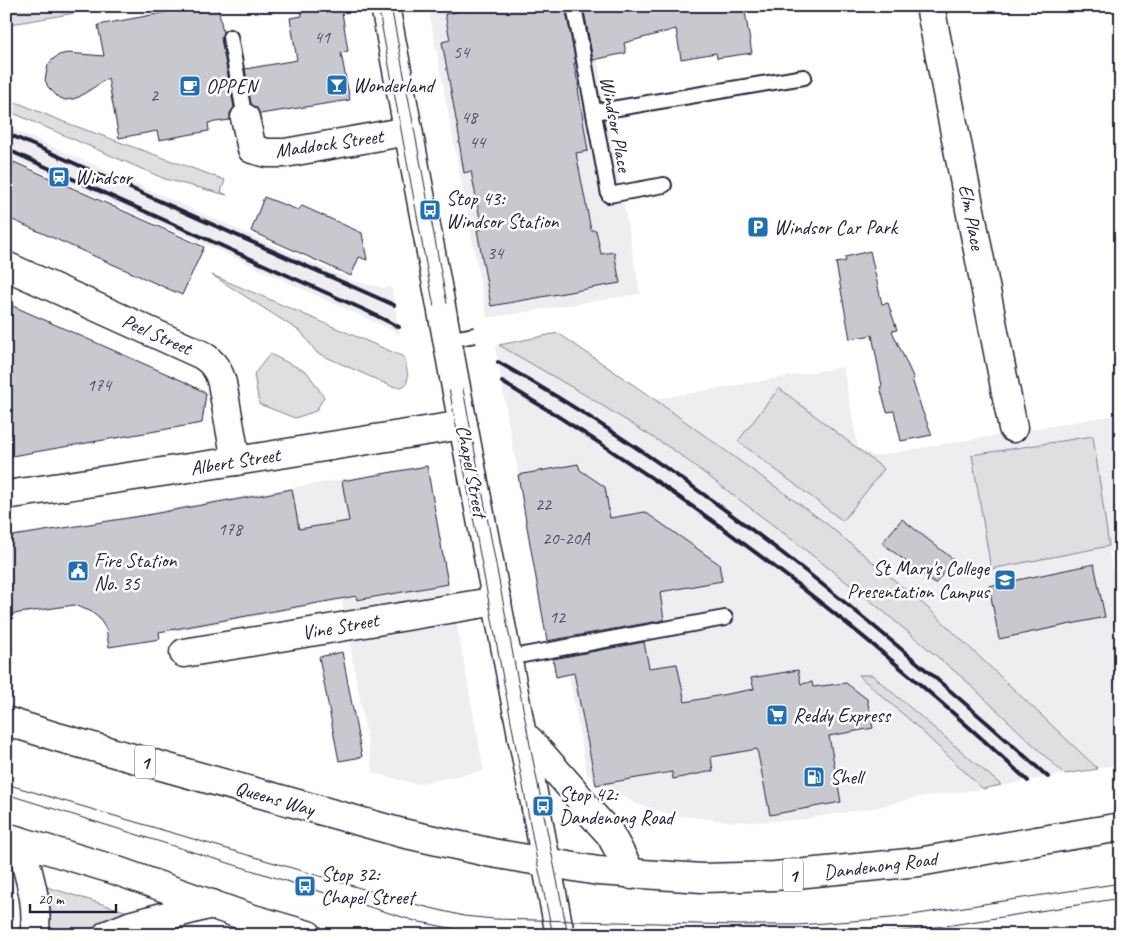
<svg xmlns="http://www.w3.org/2000/svg" width="1127" height="941" viewBox="0 0 1127 941" font-family="Caveat,sans-serif">
<style>
.built{fill:#eeeef1}
.green{fill:#dfdfe2;stroke:#80808e}
.building{fill:#c8c8cf;stroke:#22223b}
.lines{fill:none;stroke-linecap:round;stroke-linejoin:round}
.lane-casing{stroke:#22223b;stroke-width:18}
.street-casing{stroke:#22223b;stroke-width:31}
.secondary-casing{stroke:#22223b;stroke-width:31}
.highway-casing{stroke:#22223b;stroke-width:31}
.lane{stroke:#fff;stroke-width:14}
.street{stroke:#fff;stroke-width:28}
.secondary{stroke:#fff;stroke-width:28}
.highway{stroke:#fff;stroke-width:28}
.tram{stroke:#22223b;stroke-width:1}
.rail{stroke:#22223b;stroke-width:4}
.lane-bridge-casing{stroke:#22223b;stroke-width:18;stroke-linecap:butt}
.secondary-bridge-casing{stroke:#22223b;stroke-width:31;stroke-linecap:butt}
.highway-bridge-casing{stroke:#22223b;stroke-width:31;stroke-linecap:butt}
.lane-bridge{stroke:#fff;stroke-width:14}
.secondary-bridge{stroke:#fff;stroke-width:28}
.highway-bridge{stroke:#fff;stroke-width:28}
.labels{text-anchor:middle;stroke-width:5;stroke-linejoin:round;paint-order:stroke}
.number-label{font-size:18px;fill:#4c4c60}
.shield{fill:#fff;stroke:#646476;stroke-width:1}
.shield-label{font-size:19px;font-weight:bold;fill:#22223b}
.poi-label{font-size:20px;fill:#22223b;stroke:#fff;text-anchor:start}
.street-label{font-size:20px;fill:#22223b;stroke:#fff}
</style>
<rect width="100%" height="100%" fill="#fff"/>
<filter id="ink" filterUnits="userSpaceOnUse"><feTurbulence type="fractalNoise" baseFrequency=".02" numOctaves="2"/><feDisplacementMap in="SourceGraphic" scale="10" xChannelSelector="R" yChannelSelector="G"/><feConvolveMatrix kernelMatrix="1 2 1 2 8 2 1 2 1" color-interpolation-filters="sRGB"/></filter>
<g filter="url(#ink)">
<g class="built">
<polygon points="428,6 588,6 640,294 487,318"/>
<polygon points="6,126 354,281 384,288 391,287 400,334 220,251 6,156"/>
<polygon points="558,333 655,399 843,367 858,448 874,456 1121,414 1121,550 1109,552 1121,611 1121,764 983,789 920,797 878,807 800,820 750,822 726,821 673,815 634,803 587,774 569,675 556,676 509,425 495,346"/>
<polygon points="427,465 484,771 416,784 373,773 342,600 174,632 155,511"/>
</g>
<g class="green">
<polygon points="6,6 73,6 75,13 6,25"/>
<polygon points="6,98 64,122 225,180 221,192 227,195 165,179 6,110"/>
<path d="M212 275 404 357C407 371 415 392 391 386L317 353 301 332Z"/>
<polygon points="558,333 654,399 827,524 929,609 1098,769 1064,774 964,679 872,602 790,538 675,451 587,396 499,345"/>
<polygon points="270,354 307,372 324,397 316,411 295,418 259,404 254,374"/>
<polygon points="779,388 884,469 843,521 738,441"/>
<polygon points="1093,436 1109,546 991,569 972,455"/>
<polygon points="858,675 872,675 1001,785 983,789 912,722"/>
<polygon points="47,887 125,911 126,913 90,935 49,935 51,913"/>
</g>
<g class="building">
<polygon points="200,6 218,6 223,33 221,39 234,107 230,113 230,120 208,123 209,131 159,140 157,131 119,138 108,78 79,97 73,99 65,100 58,97 48,87 45,80 48,65 53,59 59,55 67,53 104,56 98,25"/>
<polygon points="301,6 341,6 348,51 341,53 350,100 260,114 257,108 251,104 245,69 297,60 290,18 302,16"/>
<polygon points="486,6 565,6 576,63 574,63 579,89 578,89 588,151 576,153 591,230 596,230 601,254 614,252 620,283 491,306 477,230 482,229 471,171 464,173 459,141 460,141 442,42 450,40 445,14"/>
<polygon points="583,6 744,6 752,53 717,58 716,53 681,59 676,29 624,43 626,53 593,60"/>
<polygon points="14,162 204,247 182,295 6,217 6,180"/>
<polygon points="264,197 298,210 302,206 362,233 367,260 359,257 351,276 251,231"/>
<polygon points="870,251 882,304 888,303 897,330 892,331 914,379 912,379 922,410 932,435 901,441 894,411 887,412 880,387 882,386 872,335 850,339 836,263 846,261 845,257"/>
<polygon points="6,303 183,381 206,393 202,423 6,457"/>
<polygon points="578,464 580,470 605,487 610,518 645,512 719,564 722,581 660,592 664,620 547,641 518,475"/>
<polygon points="427,466 448,584 357,600 356,596 159,632 160,639 109,647 106,629 99,618 90,611 74,605 6,615 6,537 147,515 229,500 229,501 292,489 299,529 349,521 342,481"/>
<polygon points="902,519 954,560 935,584 882,543"/>
<polygon points="1094,564 1105,617 999,639 989,586"/>
<polygon points="644,642 649,668 677,664 685,702 754,689 751,678 798,670 801,684 812,682 813,687 846,683 867,699 873,728 829,736 841,802 770,815 757,749 711,757 713,771 673,779 672,772 596,785 574,673 556,677 553,659"/>
<polygon points="342,652 362,757 339,761 319,657"/>
</g>
<g class="lines">
<g class="lane-casing">
<g id="lane">
<polyline points="574,6 609,195 664,185"/>
<polyline points="230,37 245,118"/>
<polyline points="594,112 804,77"/>
<polyline points="507,658 725,618"/>
</g>
</g>
<g class="street-casing">
<g id="street">
<polyline points="930,6 1013,428"/>
<polyline points="245,118 252,149 267,153 285,153 408,131"/>
<path d="M6 266 202 355C213 362 219 370 222 383L236 461"/>
<polyline points="6,495 236,461 463,425"/>
<polyline points="184,653 497,601"/>
</g>
</g>
<g class="secondary-casing">
<g id="secondary">
<polyline points="385,6 443,317"/>
<polyline points="454,377 560,935"/>
<polyline points="522,738 529,740 574,791 589,811 610,834 632,875"/>
<path d="M20 841C27 871 40 903 34 935"/>
<polyline points="107,935 132,925 212,904"/>
</g>
</g>
<g class="highway-casing">
<g id="highway">
<polyline points="6,721 57,737 402,833 492,853 598,871 702,878 775,876 919,862 1037,841"/>
<polyline points="6,837 112,869 250,918 308,935"/>
</g>
</g>
<use href="#lane" class="lane"/>
<use href="#street" class="street"/>
<use href="#secondary" class="secondary"/>
<use href="#highway" class="highway"/>
<g class="tram">
<polyline points="378,6 537,861 553,935"/>
<polyline points="391,6 529,740 568,935"/>
<polyline points="6,784 418,905 464,916 494,919 738,925 798,925 892,918 1121,883"/>
<polyline points="6,794 415,921 475,933 516,935"/>
<polyline points="871,935 952,925 1121,898"/>
</g>
<g class="rail">
<polyline points="6,133 394,305"/>
<polyline points="6,149 367,311 399,327"/>
<path d="M498 362C699 476 877 623 1048 777"/>
<path d="M502 382C691 495 866 630 1028 781"/>
</g>
<g class="lane-bridge-casing">
<polyline id="lane-bridge" points="447,340 475,335"/>
</g>
<g class="secondary-bridge-casing">
<polyline id="secondary-bridge" points="443,317 454,377"/>
</g>
<g class="highway-bridge-casing">
<polyline id="highway-bridge" points="1037,841 1121,827"/>
</g>
<use href="#lane-bridge" class="lane-bridge"/>
<use href="#secondary-bridge" class="secondary-bridge"/>
<use href="#highway-bridge" class="highway-bridge"/>
</g>
</g>
<defs>
<g id="bar-square" transform="scale(1.125)"><rect x="-9" y="-9" width="18" height="18" rx="4" fill="#1f6fb2" stroke="#fff"/><path d="M-6-5H6L.8 .8V4.5H3.5V6h-7V4.5H-.8V.8Z" fill="#fff"/></g>
<g id="cafe-square" transform="scale(1.125)"><rect x="-9" y="-9" width="18" height="18" rx="4" fill="#1f6fb2" stroke="#fff"/><path d="M-5.5-4.5H6V0H3Q3 3.5 0 3.5H-2.5Q-5.5 3.5-5.5 0ZM3-3.2v2h1.7v-2ZM-6 4.5H4V6H-6Z" fill="#fff"/></g>
<g id="station-square" transform="scale(1.125)"><rect x="-9" y="-9" width="18" height="18" rx="4" fill="#1f6fb2" stroke="#fff"/><path d="M-3-6H3Q5-6 5-4V2Q5 4 3 4L4.5 6H3L1.5 4h-3L-3 6H-4.5L-3 4Q-5 4-5 2V-4Q-5-6-3-6ZM-3.5-4v3h7v-3ZM-3.5 1v1.5H-2V1ZM2 1v1.5H3.5V1Z" fill="#fff"/></g>
<g id="bus-square" transform="scale(1.125)"><rect x="-9" y="-9" width="18" height="18" rx="4" fill="#1f6fb2" stroke="#fff"/><path d="M-5-6H5V4H4V6H2V4H-2V6H-4V4H-5ZM-3.5-4V0h7V-4ZM-3.5 1.2v1.5H-2V1.2ZM2 1.2v1.5H3.5V1.2Z" fill="#fff"/></g>
<g id="parking-square" transform="scale(1.125)"><rect x="-9" y="-9" width="18" height="18" rx="4" fill="#1f6fb2" stroke="#fff"/><path d="M-3.5-5.5H1a3.5 3.5 0 0 1 0 7H-1V5.5H-3.5ZM-1-3.4V-.6H.8a1.4 1.4 0 0 0 0-2.8Z" fill="#fff"/></g>
<g id="civic-square" transform="scale(1.125)"><rect x="-9" y="-9" width="18" height="18" rx="4" fill="#1f6fb2" stroke="#fff"/><path d="M-.6-6.5H3V-4.5H.6V-3L4-1V1h2V6H-6V1h2V-1L-.6-3ZM-1.2 2.5V6h2.4V2.5Z" fill="#fff"/></g>
<g id="school-square" transform="scale(1.125)"><rect x="-9" y="-9" width="18" height="18" rx="4" fill="#1f6fb2" stroke="#fff"/><path d="M0-5L7-2L0 1L-7-2ZM-4 1L0 2.5L4 1V4Q0 6-4 4Z" fill="#fff"/></g>
<g id="supermarket-square" transform="scale(1.125)"><rect x="-9" y="-9" width="18" height="18" rx="4" fill="#1f6fb2" stroke="#fff"/><path d="M-6-5.5h2.5l.6 2H6L4.5 2H-2.5L-4.4-4H-6ZM-1.5 3.2a1.3 1.3 0 1 0 .1 0ZM3 3.2a1.3 1.3 0 1 0 .1 0Z" fill="#fff"/></g>
<g id="fuel-square" transform="scale(1.125)"><rect x="-9" y="-9" width="18" height="18" rx="4" fill="#1f6fb2" stroke="#fff"/><path d="M-5.5-6h7V0h2V4h1.3V-2.5L3-4.5l.8-.8L6-3V5H2.5V1h-1V6h-7ZM-4.2-4.7v3.2H.2V-4.7Z" fill="#fff"/></g>
</defs>
<g fill-rule="evenodd">
<use href="#bar-square" x="337" y="85"/>
<use href="#cafe-square" x="190" y="86"/>
<use href="#station-square" x="59" y="177"/>
<use href="#bus-square" x="430" y="210"/>
<use href="#parking-square" x="758" y="227"/>
<use href="#civic-square" x="78" y="571"/>
<use href="#school-square" x="1005" y="580"/>
<use href="#supermarket-square" x="777" y="715"/>
<use href="#fuel-square" x="814" y="777"/>
<use href="#bus-square" x="543" y="806"/>
<use href="#bus-square" x="305" y="886"/>
</g>
<g class="labels">
<g class="number-label">
<text x="322" y="43">41</text>
<text x="461" y="58">54</text>
<text x="154" y="101">2</text>
<text x="469" y="123">48</text>
<text x="477" y="148">44</text>
<text x="495" y="259">34</text>
<text x="99" y="391">174</text>
<text x="543" y="510">22</text>
<text x="230" y="535">178</text>
<text x="566" y="544">20-20A</text>
<text x="557" y="623">12</text>
</g>
<g class="shield">
<rect x="135" y="745.5" width="20" height="33" rx="4"/>
<rect x="783" y="858.5" width="20" height="33" rx="4"/>
</g>
<g class="shield-label">
<text x="145" y="769">1</text>
<text x="793" y="882">1</text>
</g>
<g class="poi-label">
<text x="353" y="92">Wonderland</text>
<text x="206" y="93">OPPEN</text>
<text x="75" y="184">Windsor</text>
<text x="446" y="205">Stop 43:<tspan x="446" dy="23">Windsor Station</tspan></text>
<text x="774" y="234">Windsor Car Park</text>
<text x="94" y="567">Fire Station<tspan x="94" dy="23">No. 35</tspan></text>
<text x="989" y="575" text-anchor="end">St Mary's College<tspan x="989" dy="23">Presentation Campus</tspan></text>
<text x="793" y="722">Reddy Express</text>
<text x="830" y="784">Shell</text>
<text x="559" y="801">Stop 42:<tspan x="559" dy="23">Dandenong Road</tspan></text>
<text x="321" y="881">Stop 32:<tspan x="321" dy="23">Chapel Street</tspan></text>
</g>
<g class="street-label">
<text transform="translate(616 124) rotate(79)" y="7">Windsor Place</text>
<text transform="translate(329 143) rotate(-8)" y="7">Maddock Street</text>
<text transform="translate(972 217) rotate(79)" y="7">Elm Place</text>
<text transform="translate(157 334) rotate(24)" y="7">Peel Street</text>
<text transform="translate(235 461) rotate(-9)" y="7">Albert Street</text>
<text transform="translate(472 471) rotate(79)" y="7">Chapel Street</text>
<text transform="translate(340 626) rotate(-10)" y="7">Vine Street</text>
<text transform="translate(275 798) rotate(16)" y="7">Queens Way</text>
<text transform="translate(880 865) rotate(-7)" y="7">Dandenong Road</text>
</g>
</g>
<rect width="1127" height="941" fill="none" stroke="#fff" stroke-width="25"/>
<rect x="12" y="12" width="1102" height="916" fill="none" stroke="#22223b" stroke-width="2" filter="url(#ink)"/>
<path d="M30 904v8h86v-8" fill="none" stroke="#22223b" stroke-width="2.5"/>
<text x="38" y="904" font-size="15" fill="#22223b" stroke="#ffffff" stroke-width="4" paint-order="stroke">20 m</text>
</svg>
